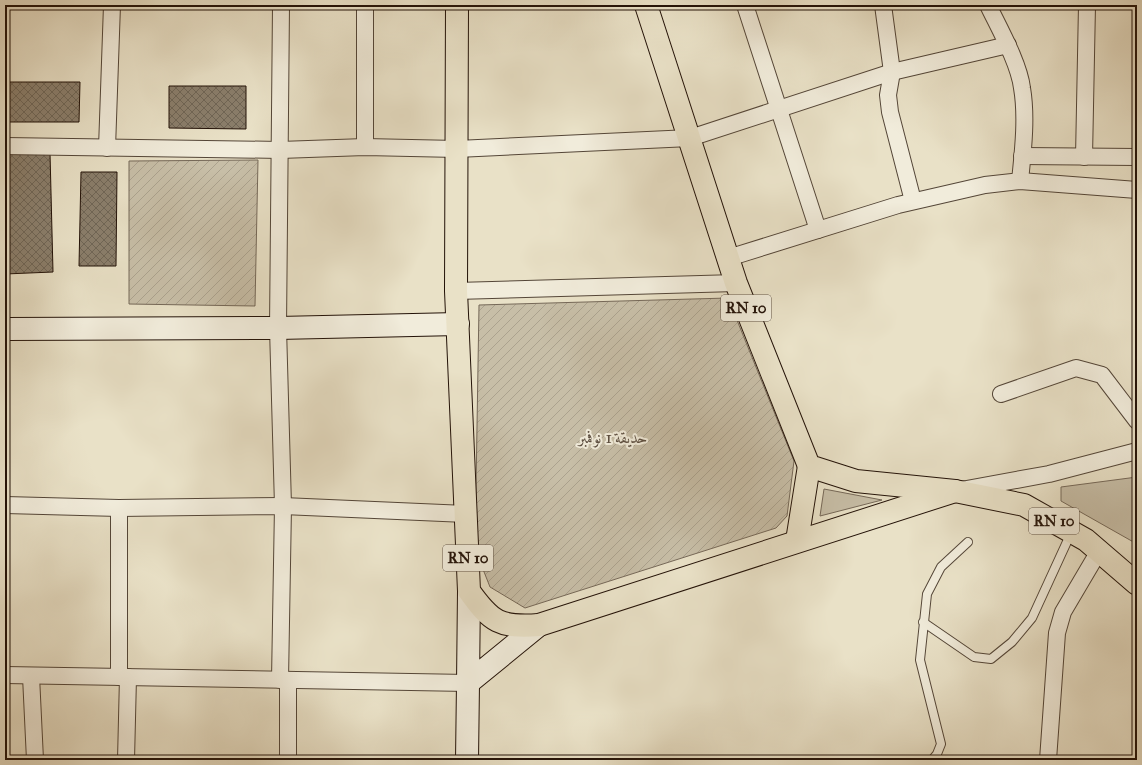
<svg xmlns="http://www.w3.org/2000/svg" width="1142" height="765" viewBox="0 0 1142 765" font-family="'IM FELL Great Primer',Amiri,serif">
<style>
.grass{fill:#c7bea7;stroke:#756858}
.garden{fill:url(#garden-furrows);stroke:#756858}
.building{fill:url(#building-cross-hatch);stroke:#231208}
.lines{fill:none;stroke-linecap:round;stroke-linejoin:round}
.lane-casing{stroke:#544638;stroke-width:10}
.street-casing{stroke:#544638;stroke-width:18}
.secondary-casing{stroke:#231208;stroke-width:24}
.primary-casing{stroke:#231208;stroke-width:24}
.lane{stroke:#f1ecdb;stroke-width:8}
.street{stroke:#f1ecdb;stroke-width:16}
.secondary{stroke:#f1ecdb;stroke-width:22}
.primary{stroke:#e9e1c7;stroke-width:22}
.labels{text-anchor:middle;stroke-width:4;stroke-linejoin:round;paint-order:stroke}
.shield{fill:#f1ecdb;stroke:#615347;stroke-width:1}
.shield-label{font-size:15px;font-weight:bold;fill:#231208}
.park-label{font-size:16px;font-style:italic;fill:#5c4e40;stroke:#f1ecdb}
</style>
<defs>
<pattern id="garden-furrows" width="10" height="10" patternUnits="userSpaceOnUse"><rect width="10" height="10" fill="#c7bea7"/><path d="M-1 1l2-2M0 10L10 0M9 11l2-2" fill="none" stroke="#aba28e"/></pattern>
<pattern id="building-cross-hatch" width="8" height="8" patternUnits="userSpaceOnUse"><rect width="8" height="8" fill="#8a7e6b"/><path d="M0 0l8 8M0 8l8-8" fill="none" stroke="#706656"/></pattern>
</defs>
<rect width="100%" height="100%" fill="#e9e1c7"/>
<filter id="stains"><feTurbulence type="fractalNoise" baseFrequency=".005" numOctaves="4"/><feColorMatrix values="0 0 0 0 .2 0 0 0 0 .09 0 0 0 0 .02 0 0 0 .5 -.17"/></filter>
<radialGradient id="worn" r=".72"><stop offset=".6" stop-color="#630" stop-opacity="0"/><stop offset="1" stop-color="#630" stop-opacity=".3"/></radialGradient>
<g class="grass">
<polygon points="1137,477 1137,544 1061,501 1061,487"/>
<polygon points="824,489 882,500 820,516"/>
</g>
<g class="garden">
<polygon points="258,160 255,306 129,304 129,161"/>
<polygon points="728,298 794,461 787,516 776,528 525,608 490,587 475,549 479,305"/>
</g>
<g class="building">
<polygon points="5,82 80,82 79,122 5,122"/>
<polygon points="169,86 246,86 246,129 169,128"/>
<polygon points="50,153 53,272 5,274 5,154"/>
<polygon points="81,172 117,172 116,266 79,266"/>
</g>
<g class="lines">
<g class="lane-casing">
<g id="lane">
<polyline points="923,622 974,657 991,659 1012,642 1032,618 1071,533"/>
<polyline points="932,760 937,754 941,744 920,660 927,594 941,567 968,542"/>
</g>
</g>
<g class="street-casing">
<g id="street">
<polyline points="745,5 818,230"/>
<polyline points="883,5 892,72 888,95 890,112 913,201"/>
<path d="M988 5C999 28 1019 63 1022 88 1027 117 1023 151 1020 181"/>
<polyline points="5,146 280,150 365,147 457,149 690,138 892,72 1008,45"/>
<polyline points="365,147 365,5"/>
<polyline points="107,148 112,5"/>
<polyline points="1022,156 1137,157"/>
<polyline points="1084,157 1087,5"/>
<polyline points="728,258 898,205 985,185 1020,181 1137,190"/>
<polyline points="456,291 736,283"/>
<polyline points="1001,394 1076,368 1102,375 1137,421"/>
<polyline points="961,490 1049,474 1137,451"/>
<polyline points="5,505 119,508 283,506 466,514"/>
<polyline points="5,675 468,683"/>
<polyline points="31,676 35,760"/>
<polyline points="119,677 119,508"/>
<polyline points="280,680 283,506 278,328 281,5"/>
<polyline points="288,680 288,760"/>
<polyline points="126,760 128,677"/>
<polyline points="1048,760 1057,633 1063,612 1099,551"/>
</g>
</g>
<g class="secondary-casing">
<g id="secondary">
<polyline points="5,329 278,328 458,324"/>
<polyline points="469,591 468,683 539,625"/>
<polyline points="467,760 468,683"/>
</g>
</g>
<g class="primary-casing">
<g id="primary">
<path d="M457 5 456 291 469 591C491 622 500 628 539 625L955 491"/>
<polyline points="646,5 736,283 809,466 856,481 955,491 1024,505 1086,540 1137,584"/>
<polyline points="797,541 809,466"/>
</g>
</g>
<use href="#lane" class="lane"/>
<use href="#street" class="street"/>
<use href="#secondary" class="secondary"/>
<use href="#primary" class="primary"/>
</g>
<g class="labels">
<g class="shield">
<rect x="721" y="295" width="50" height="26" rx="3"/>
<rect x="1029" y="508" width="50" height="26" rx="3"/>
<rect x="443" y="545" width="50" height="26" rx="3"/>
</g>
<g class="shield-label">
<text x="746" y="313">RN 10</text>
<text x="1054" y="526">RN 10</text>
<text x="468" y="563">RN 10</text>
</g>
<g class="park-label">
<text x="613" y="443">حديقة 1 نوفمبر</text>
</g>
</g>
<rect width="1142" height="765" fill="none" stroke="#e9e1c7" stroke-width="20"/>
<rect x="6" y="6" width="1130" height="753" fill="none" stroke="#231208" stroke-width="2"/>
<rect x="10" y="10" width="1122" height="745" fill="none" stroke="#231208"/>
<rect width="100%" height="100%" filter="url(#stains)"/>
<rect width="100%" height="100%" fill="url(#worn)"/>
</svg>
